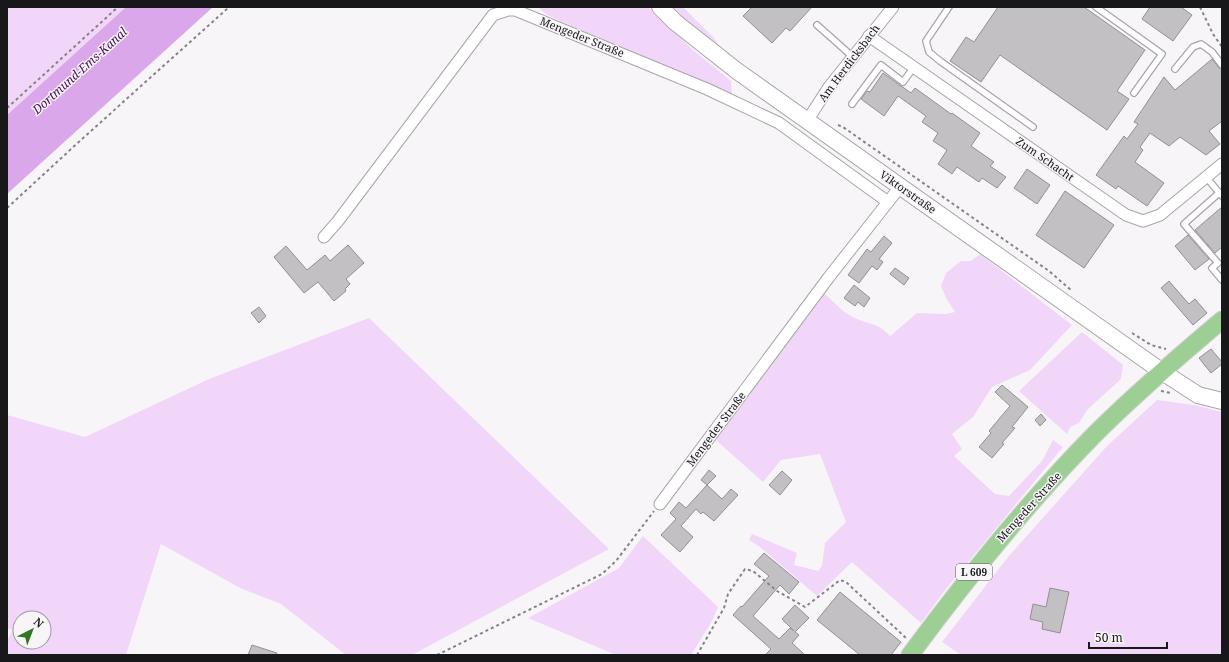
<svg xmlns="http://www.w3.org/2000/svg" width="1229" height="662" viewBox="0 0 1229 662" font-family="'Noto Serif',serif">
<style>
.green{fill:#f1d6f9;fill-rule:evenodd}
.water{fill:#daa8ea}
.building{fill:#c3c0c4;stroke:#929093}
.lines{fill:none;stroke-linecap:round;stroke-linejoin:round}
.lane-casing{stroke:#a8a5a9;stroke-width:8}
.street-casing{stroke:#a8a5a9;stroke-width:13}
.secondary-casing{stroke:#a8a5a9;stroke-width:18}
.primary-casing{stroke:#d1d1d1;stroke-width:19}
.path{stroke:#858386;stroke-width:2;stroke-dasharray:3 3;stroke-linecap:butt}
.lane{stroke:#fff;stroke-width:5.5}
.street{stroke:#fff;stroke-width:11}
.secondary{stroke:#fff;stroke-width:16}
.primary{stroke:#9dcf94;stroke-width:17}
.labels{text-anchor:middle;stroke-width:3;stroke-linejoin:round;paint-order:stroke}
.shield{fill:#f7f5f8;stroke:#5b5a5c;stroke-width:1}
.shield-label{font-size:10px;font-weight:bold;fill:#181719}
.street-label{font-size:11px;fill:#181719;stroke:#f7f5f8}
.water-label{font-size:12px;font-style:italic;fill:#4c0d5d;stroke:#f7f5f8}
</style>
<rect width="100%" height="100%" fill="#f7f5f8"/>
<g class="green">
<polygon points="7,7 126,7 7,115"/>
<polygon points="538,7 648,7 693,50 731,81 732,94 638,56 547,15"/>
<polygon points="666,7 683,7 714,38 720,49"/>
<path d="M980 254 1072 325 1030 370 992 387 973 417 952 434 962 449 954 456 995 494 1009 496 1042 461 1053 440 1063 447 946 589 921 623 852 562 817 596 760 547 749 540 752 534 797 553 794 565 818 571 822 566 825 543 846 522 820 454 781 460 763 482 718 442 716 437 824 293C834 302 844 314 857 319 871 325 878 323 890 336L917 313 946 314 955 312 946 298 941 286 946 273 961 261H971Z"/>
<path d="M369 318 609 549 412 655H346L281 604 240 588 161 544 126 655H7V642L12 630 7 628V415L85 437 209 379ZM20 618H44V642H20Z"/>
<polygon points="1082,332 1123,365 1121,379 1087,410 1079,423 1070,427 1067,434 1019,391"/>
<polygon points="1157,400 1194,405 1222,412 1222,655 961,655 942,642 1008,557 1107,446"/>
<polygon points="643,536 718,607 712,621 691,655 616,655 528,618 619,568"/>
</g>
<polygon class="water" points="126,7 213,7 7,194 7,115"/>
<g class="building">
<polygon points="752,7 812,7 790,31 786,28 772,43 743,16"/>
<polygon points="998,7 1084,7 1145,50 1117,91 1129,99 1107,130 1000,55 981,82 950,61 966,37 974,42"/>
<polygon points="1150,7 1181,7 1192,15 1173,41 1142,19"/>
<polygon points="1212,59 1219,68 1222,69 1222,121 1209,131 1220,144 1206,155 1180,137 1169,146 1150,133 1140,147 1143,150 1135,162 1164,183 1147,206 1118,186 1116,189 1096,175 1124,136 1127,139 1138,124 1134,122 1164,77 1175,90"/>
<polygon points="883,73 911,93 915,88 951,114 952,113 980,133 971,146 994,162 990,166 1006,177 997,188 982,178 979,182 957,167 952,174 938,164 947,150 933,141 938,133 922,122 926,116 898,96 884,116 861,99 867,91 870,92"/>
<polygon points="1027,169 1050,185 1037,204 1014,188"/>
<polygon points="1065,191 1114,225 1084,268 1036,235"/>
<polygon points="1222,207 1222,247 1215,253 1195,230"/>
<polygon points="1188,235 1209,259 1195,270 1175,246"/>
<polygon points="884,236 892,243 879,259 883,262 877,270 872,266 859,283 848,275 867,249 871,252"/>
<polygon points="348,245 364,263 346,279 350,284 345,289 346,291 334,301 318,282 304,293 274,257 286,246 307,270 325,255 330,261"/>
<polygon points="895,268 909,278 904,285 890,274"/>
<polygon points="1169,281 1189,304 1195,299 1207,313 1193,325 1161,288"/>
<polygon points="854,285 870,298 864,307 858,302 855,306 844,298"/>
<polygon points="259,307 266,316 259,323 251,313"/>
<polygon points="1211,349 1222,362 1222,364 1211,373 1199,358"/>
<polygon points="1002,385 1028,407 1012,427 1015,428 1002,443 1004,444 992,458 979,447 991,433 989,431 1010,406 995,392"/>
<polygon points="1041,414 1046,420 1040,426 1035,420"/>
<polygon points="709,470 716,476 707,485 701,480"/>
<polygon points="782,471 792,480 780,495 769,485"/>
<polygon points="707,485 722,499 731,489 738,495 714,521 703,512 701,514 696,509 681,526 693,537 680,552 661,535 676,519 670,513 679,502 686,508"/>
<polygon points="764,553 799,582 789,594 780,585 753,616 779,639 790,628 794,631 782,619 795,605 809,618 795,632 799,635 792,643 805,655 765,655 771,649 733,615 741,606 742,607 769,576 754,564"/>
<polygon points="1050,588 1069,592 1060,633 1042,629 1043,622 1030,619 1033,604 1046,607"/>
<polygon points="840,592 901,642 891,655 860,655 817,620"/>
<polygon points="252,645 277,653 276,655 248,655"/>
</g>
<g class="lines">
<g class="lane-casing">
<g id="lane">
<polyline points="949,7 926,41 929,52 940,61 1033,127"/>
<polyline points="1096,7 1162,54 1134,93"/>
<polyline points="817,25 853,57"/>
<polyline points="1175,69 1193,47 1201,44 1212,52 1222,65"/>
<polyline points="852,104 881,65 903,82 914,67"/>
<polyline points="1206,177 1222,196"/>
<polyline points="1219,193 1184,224 1218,263 1212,268 1222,280"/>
</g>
</g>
<g class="street-casing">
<g id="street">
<polyline points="869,36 1126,215 1143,221 1160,215 1222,164"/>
<polyline points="807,121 829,87 893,7"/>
<polyline points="324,237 338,221 493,15 508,10 515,10 707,89 779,123 888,202 900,187"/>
<polyline points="660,504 829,277 888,202"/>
</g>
</g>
<g class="secondary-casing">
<polyline id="secondary" points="660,7 675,22 737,71 1161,371 1198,395 1222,401"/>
</g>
<g class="primary-casing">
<path id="primary" d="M910 655C967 578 1027 503 1094 435 1135 394 1178 357 1222 320"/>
</g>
<g class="path">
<polyline points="1200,7 1213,34 1222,47"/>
<polyline points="7,108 118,7"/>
<polyline points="838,125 843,127 1049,271 1072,291"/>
<polyline points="7,208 82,139 229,7"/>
<polyline points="1132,333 1151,345 1166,349"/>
<polyline points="1161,391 1171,393"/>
<polyline points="437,655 602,574 616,561 654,511"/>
<polyline points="697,655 724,608 728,594 745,569 753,571 777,591 805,607 840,580 846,582 906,638"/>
</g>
<use href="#lane" class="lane"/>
<use href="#street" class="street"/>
<use href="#secondary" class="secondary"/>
<use href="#primary" class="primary"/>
</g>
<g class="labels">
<rect class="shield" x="956" y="564" width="36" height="16" rx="3"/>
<g class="shield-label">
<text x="974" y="576">L 609</text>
</g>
<g class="street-label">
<text transform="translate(582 37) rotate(22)" y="4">Mengeder Straße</text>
<text transform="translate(849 63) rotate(-53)" y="4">Am Herdicksbach</text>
<text transform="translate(1045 159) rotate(35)" y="4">Zum Schacht</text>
<text transform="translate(908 192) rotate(35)" y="4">Viktorstraße</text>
<text transform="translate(716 429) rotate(-53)" y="4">Mengeder Straße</text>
<text transform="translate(1029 507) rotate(-48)" y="4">Mengeder Straße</text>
</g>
<g class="water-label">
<text transform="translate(80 71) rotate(-42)" y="4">Dortmund-Ems-Kanal</text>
</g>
</g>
<rect width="1229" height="662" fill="none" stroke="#181719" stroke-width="16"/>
<g transform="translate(32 630) rotate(42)"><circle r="19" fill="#f7f5f8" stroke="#9e9c9f"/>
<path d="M0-3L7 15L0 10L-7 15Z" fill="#2e7920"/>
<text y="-6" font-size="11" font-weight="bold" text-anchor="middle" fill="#181719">N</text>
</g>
<path d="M1089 642v6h78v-6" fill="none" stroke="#181719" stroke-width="2"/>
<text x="1095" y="642" font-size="12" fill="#181719" stroke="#f7f5f8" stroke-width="3" paint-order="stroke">50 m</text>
</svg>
